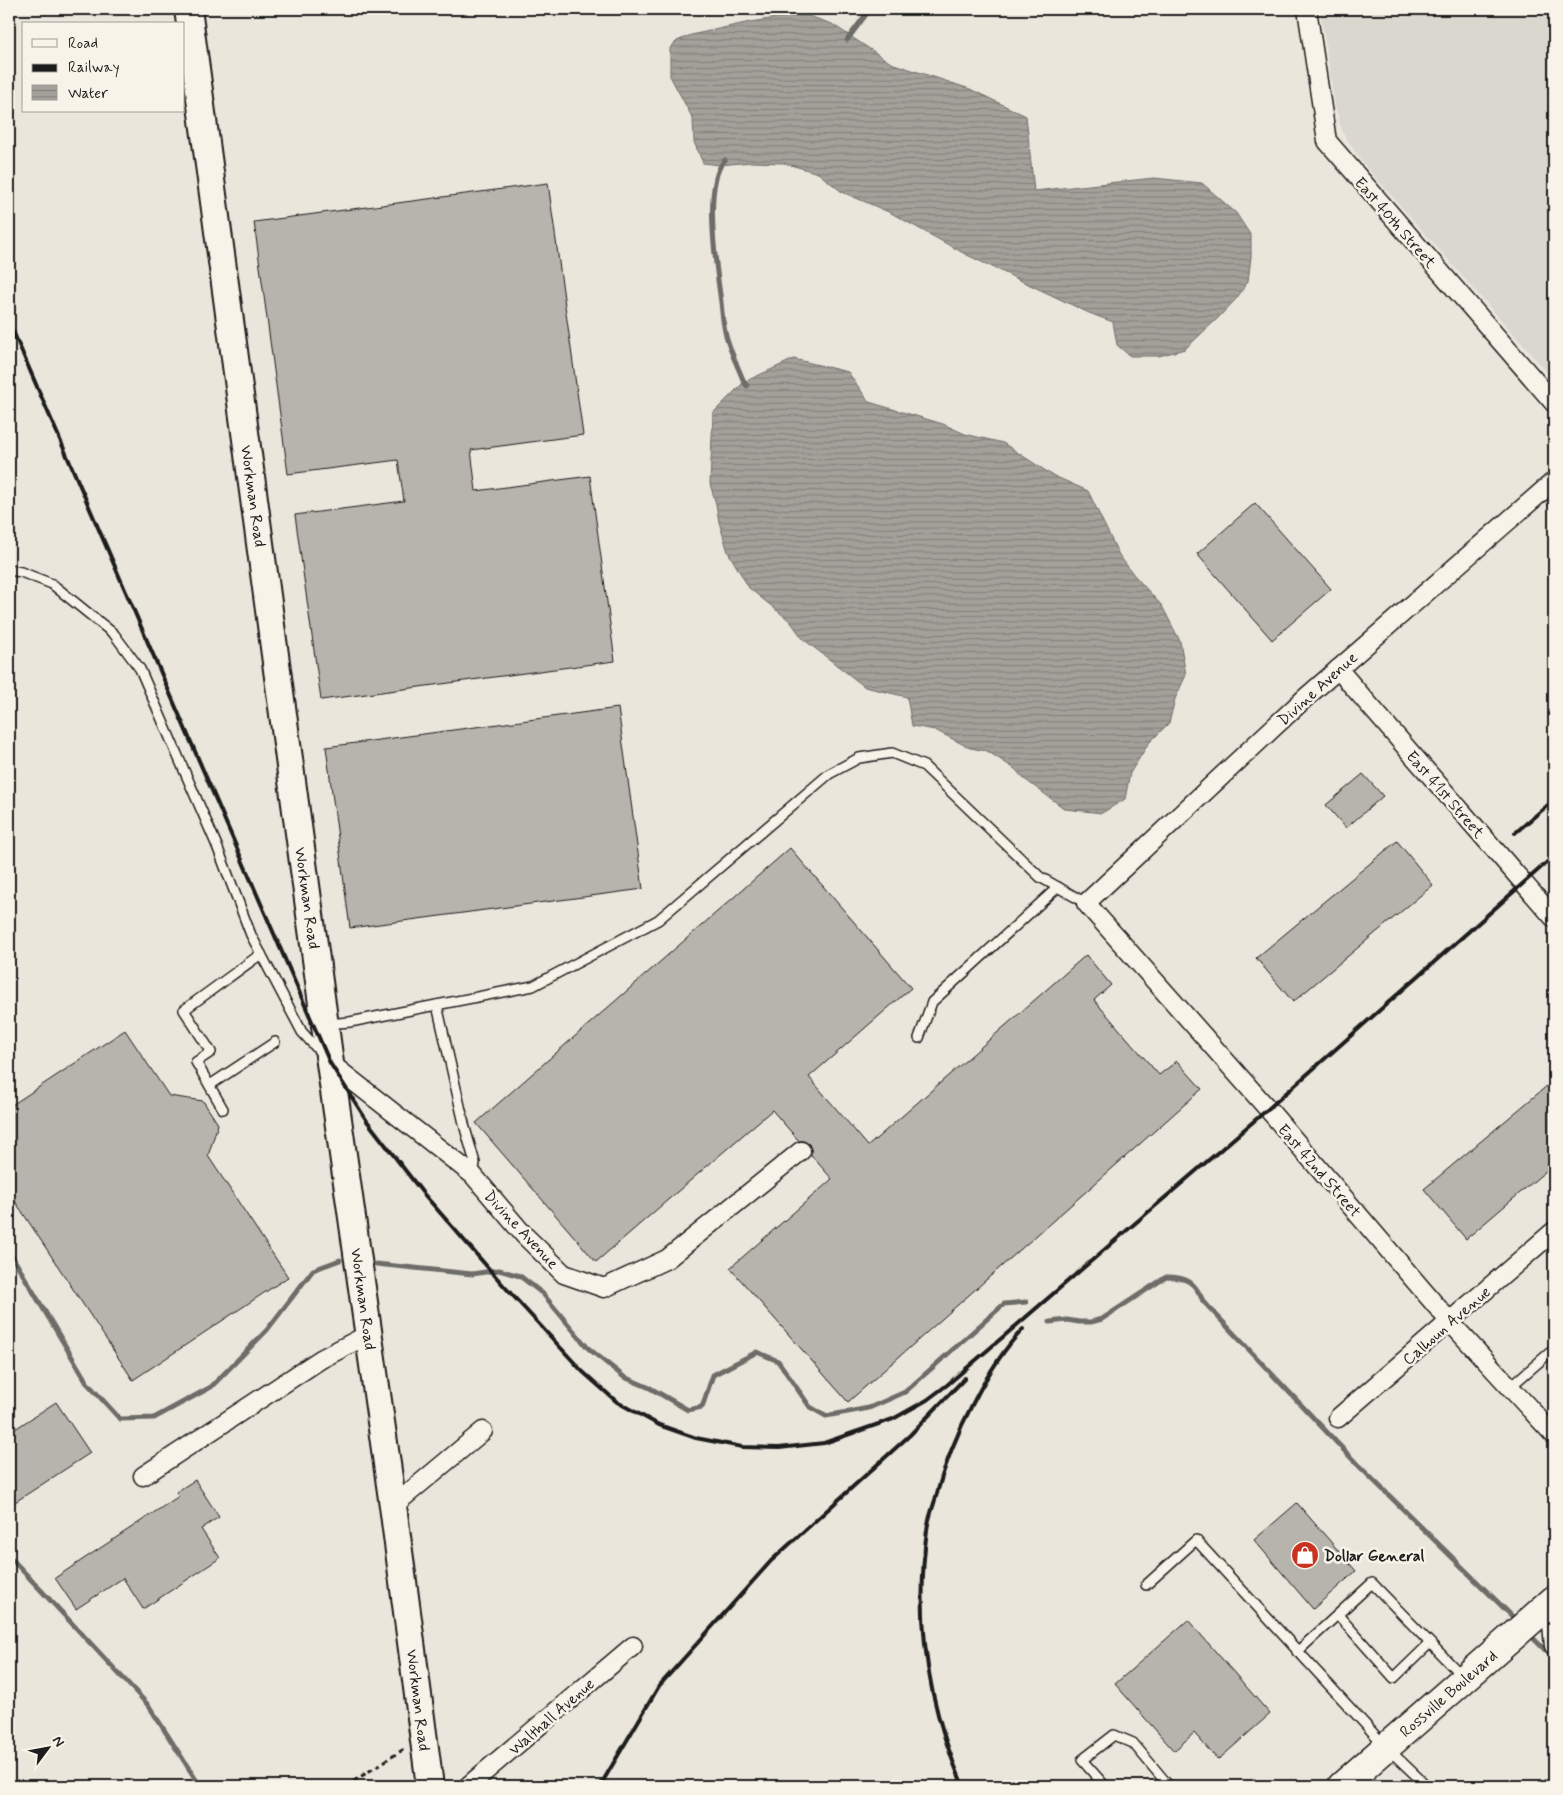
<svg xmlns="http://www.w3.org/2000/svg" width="1563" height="1795" viewBox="0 0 1563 1795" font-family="Mynerve,sans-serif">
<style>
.built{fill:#dad7ce}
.water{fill:url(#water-rules);stroke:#6d6c68}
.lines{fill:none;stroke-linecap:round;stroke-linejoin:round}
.stream{stroke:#6d6c68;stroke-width:5}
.building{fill:#b6b4ac;stroke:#1c1c1c}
.lane-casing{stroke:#1c1c1c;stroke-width:12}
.street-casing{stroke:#1c1c1c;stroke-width:21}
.secondary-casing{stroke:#1c1c1c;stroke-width:30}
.highway-casing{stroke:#1c1c1c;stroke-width:31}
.path{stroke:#1c1c1c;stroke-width:3;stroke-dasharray:5 4;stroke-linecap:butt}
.lane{stroke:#f7f3e8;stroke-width:9}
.street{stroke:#f7f3e8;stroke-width:18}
.secondary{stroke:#f7f3e8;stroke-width:26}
.highway{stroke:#f7f3e8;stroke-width:28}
.rail{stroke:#1c1c1c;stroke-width:4}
.labels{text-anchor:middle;stroke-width:5;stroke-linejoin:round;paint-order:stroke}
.street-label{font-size:16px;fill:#1c1c1c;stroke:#f7f3e8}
.poi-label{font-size:16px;font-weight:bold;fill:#1c1c1c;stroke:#f7f3e8;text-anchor:start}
</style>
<defs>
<pattern id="water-rules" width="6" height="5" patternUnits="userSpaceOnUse" patternTransform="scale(1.25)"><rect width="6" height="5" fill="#a3a19a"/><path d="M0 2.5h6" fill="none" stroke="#84827d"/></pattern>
</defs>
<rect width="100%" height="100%" fill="#eae6dc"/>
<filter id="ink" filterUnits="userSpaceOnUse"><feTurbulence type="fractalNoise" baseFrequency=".02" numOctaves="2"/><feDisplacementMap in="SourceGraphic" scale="10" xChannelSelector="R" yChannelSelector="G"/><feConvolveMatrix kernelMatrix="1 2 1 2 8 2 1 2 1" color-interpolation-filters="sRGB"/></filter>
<g filter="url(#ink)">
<polygon class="built" points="1320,9 1554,9 1554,380 1361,161 1343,133 1335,106"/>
<g class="water">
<polygon points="803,14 832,24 891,63 970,89 1026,116 1034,191 1154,178 1202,183 1236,213 1251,236 1251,257 1248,281 1237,298 1217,319 1185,349 1159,356 1130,356 1117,345 1113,322 1089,313 965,254 891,213 842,192 818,173 784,163 752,162 720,165 703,163 694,142 693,119 670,76 670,48 677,41 691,35 750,22"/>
<polygon points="794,359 848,372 869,402 943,424 965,434 1003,443 1052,475 1088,491 1119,555 1134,575 1162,606 1180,641 1186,675 1175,699 1169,723 1149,743 1130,773 1125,799 1102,813 1065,809 1023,778 1015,769 987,751 970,748 935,730 912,726 907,697 865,687 803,639 790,621 749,588 728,552 719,522 716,504 710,484 713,413 744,382"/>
</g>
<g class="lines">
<g class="stream">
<polyline points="847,40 870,9"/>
<path d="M725 160C702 182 717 272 721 302 722 313 723 325 726 336 730 351 738 367 744 382L747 386"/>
<polyline points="9,1251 88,1384 120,1419 154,1418 211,1387 267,1330 313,1270 340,1260"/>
<polyline points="376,1264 472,1274 499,1270 520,1276 543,1294 588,1348 624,1377 650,1388 688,1410 702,1407 713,1375 757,1352 778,1361 810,1407 826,1416 869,1408 905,1392 1004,1304 1026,1302"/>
<path d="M1050 1322 1067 1320 1079 1322H1091L1102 1319 1166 1277C1187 1277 1195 1282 1203 1301L1357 1464 1517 1621"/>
<polyline points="9,1556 149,1706 200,1786"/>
<polyline points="1528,1633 1554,1659"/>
</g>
</g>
<g class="building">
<polygon points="548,183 583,435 471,450 476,491 590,476 615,661 321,700 295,515 404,501 398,460 288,474 254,222"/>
<polygon points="1255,503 1331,589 1272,640 1197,554"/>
<polygon points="618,708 643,889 350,928 326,747"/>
<polygon points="1363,774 1383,796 1346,828 1326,805"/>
<polygon points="1397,841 1433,885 1293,1002 1256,958"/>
<polygon points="790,848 911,988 809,1077 868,1146 1086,955 1111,985 1094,1000 1159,1075 1177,1061 1202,1089 848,1402 730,1268 832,1179 811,1155 811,1149 809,1144 804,1141 799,1141 772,1110 596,1262 476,1123"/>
<polygon points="125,1030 169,1096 203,1101 218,1124 208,1156 288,1277 133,1380 9,1192 9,1107"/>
<polygon points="1554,1080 1554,1164 1466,1239 1424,1189"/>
<polygon points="56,1402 90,1453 9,1506 9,1433"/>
<polygon points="195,1480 219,1517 201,1529 220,1558 143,1609 123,1578 76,1609 55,1578 179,1496 176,1492"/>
<polygon points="1297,1503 1356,1571 1313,1609 1254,1540"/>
<polygon points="1188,1620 1270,1714 1218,1760 1194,1733 1174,1751 1115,1684"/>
</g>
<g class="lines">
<g class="lane-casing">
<g id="lane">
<polyline points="9,570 21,572 52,584 114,634 140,669 217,846 251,935 302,1032 321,1053"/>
<polyline points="437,1005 465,1128 475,1163 473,1175"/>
<polyline points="326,1024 350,1022 533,986 658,920 829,774 859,758 892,753 924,766 1040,877 1086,903"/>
<polyline points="919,1038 932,1002 1058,887"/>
<polyline points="210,1085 275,1042"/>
<polyline points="223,1109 196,1062 211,1052 184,1010 261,954"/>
<polyline points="1510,1387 1554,1349"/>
<polyline points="1146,1585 1196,1540 1386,1747 1427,1786"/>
<polyline points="1338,1615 1394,1678 1430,1643"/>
<polyline points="1297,1652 1372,1583 1462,1676"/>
<polyline points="1105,1786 1082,1760 1114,1735 1133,1743 1169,1786"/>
</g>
</g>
<g class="street-casing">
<g id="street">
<polyline points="1307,9 1327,141 1554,403"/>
<polyline points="1554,481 1304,699 1086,903 1268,1109 1450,1322 1554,1435"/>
<polyline points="1338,669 1554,918"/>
<polyline points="330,1063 473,1175 524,1235 564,1274 604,1288 667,1259 801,1151"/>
<polyline points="1338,1418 1554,1231"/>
<polyline points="143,1476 321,1359 369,1334"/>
<polyline points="393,1506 483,1431"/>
<polyline points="1550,1603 1554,1646"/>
<polyline points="468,1786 633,1646"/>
</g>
</g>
<g class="secondary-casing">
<polyline id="secondary" points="188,9 330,1063 393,1506 430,1786"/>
</g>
<g class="highway-casing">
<polyline id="highway" points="1342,1786 1554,1600"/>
</g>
<polyline class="path" points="346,1786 404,1749"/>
<use href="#lane" class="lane"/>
<use href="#street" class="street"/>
<use href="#secondary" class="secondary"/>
<use href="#highway" class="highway"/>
<g class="rail">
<polyline points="9,322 330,1063 367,1121 422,1192 504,1286 582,1371 617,1402 659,1425 696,1438 742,1447 779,1448 824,1443 893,1419 927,1400 947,1385 1268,1109 1554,856"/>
<polyline points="1515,833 1554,800"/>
<polyline points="600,1786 659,1686 771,1561 910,1435 965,1378"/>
<path d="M963 1786C927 1704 915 1619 927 1530 928 1520 932 1510 935 1500 944 1466 957 1433 974 1401 987 1376 1003 1350 1023 1329"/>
</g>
</g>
</g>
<defs>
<g id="shop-disc" transform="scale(1.4375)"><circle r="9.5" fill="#c8321e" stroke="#f7f3e8"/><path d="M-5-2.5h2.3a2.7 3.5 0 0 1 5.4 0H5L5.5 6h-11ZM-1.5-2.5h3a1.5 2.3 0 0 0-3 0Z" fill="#fff"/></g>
</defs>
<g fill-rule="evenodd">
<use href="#shop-disc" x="1305" y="1555"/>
</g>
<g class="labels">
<g class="street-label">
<text transform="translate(1396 222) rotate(49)" y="6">East 40th Street</text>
<text transform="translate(254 496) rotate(82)" y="6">Workman Road</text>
<text transform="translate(1317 688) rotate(-42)" y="6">Divine Avenue</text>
<text transform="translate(1446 794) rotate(49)" y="6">East 41st Street</text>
<text transform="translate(308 898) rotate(82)" y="6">Workman Road</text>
<text transform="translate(1320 1170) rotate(49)" y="6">East 42nd Street</text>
<text transform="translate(522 1229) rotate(47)" y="6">Divine Avenue</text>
<text transform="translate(364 1299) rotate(82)" y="6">Workman Road</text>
<text transform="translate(1446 1325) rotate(-41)" y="6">Calhoun Avenue</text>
<text transform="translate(1448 1693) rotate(-41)" y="6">Rossville Boulevard</text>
<text transform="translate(419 1700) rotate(83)" y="6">Workman Road</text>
<text transform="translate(551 1716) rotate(-41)" y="6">Walthall Avenue</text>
</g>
<g class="poi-label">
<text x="1324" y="1561">Dollar General</text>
</g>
</g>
<rect width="1563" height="1795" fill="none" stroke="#f7f3e8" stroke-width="30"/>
<rect x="15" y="15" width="1533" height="1765" fill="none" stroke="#1c1c1c" stroke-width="2" filter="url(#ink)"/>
<rect x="22" y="22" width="162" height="90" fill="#f7f3e8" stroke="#9f9d96"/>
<rect x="32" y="39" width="25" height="8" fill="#f7f3e8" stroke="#9f9d96"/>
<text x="68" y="48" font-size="15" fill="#1c1c1c">Road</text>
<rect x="32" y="64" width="25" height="8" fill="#1c1c1c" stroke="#9f9d96"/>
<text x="68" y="72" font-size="15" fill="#1c1c1c">Railway</text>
<rect x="32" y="85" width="25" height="15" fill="url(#water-rules)" stroke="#9f9d96"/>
<text x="68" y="98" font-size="15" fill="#1c1c1c">Water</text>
<g transform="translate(48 1748) rotate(58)" stroke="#f7f3e8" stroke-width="4" paint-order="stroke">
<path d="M0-4L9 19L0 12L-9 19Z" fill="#1c1c1c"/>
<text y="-8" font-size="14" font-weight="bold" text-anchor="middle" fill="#1c1c1c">N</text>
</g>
</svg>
